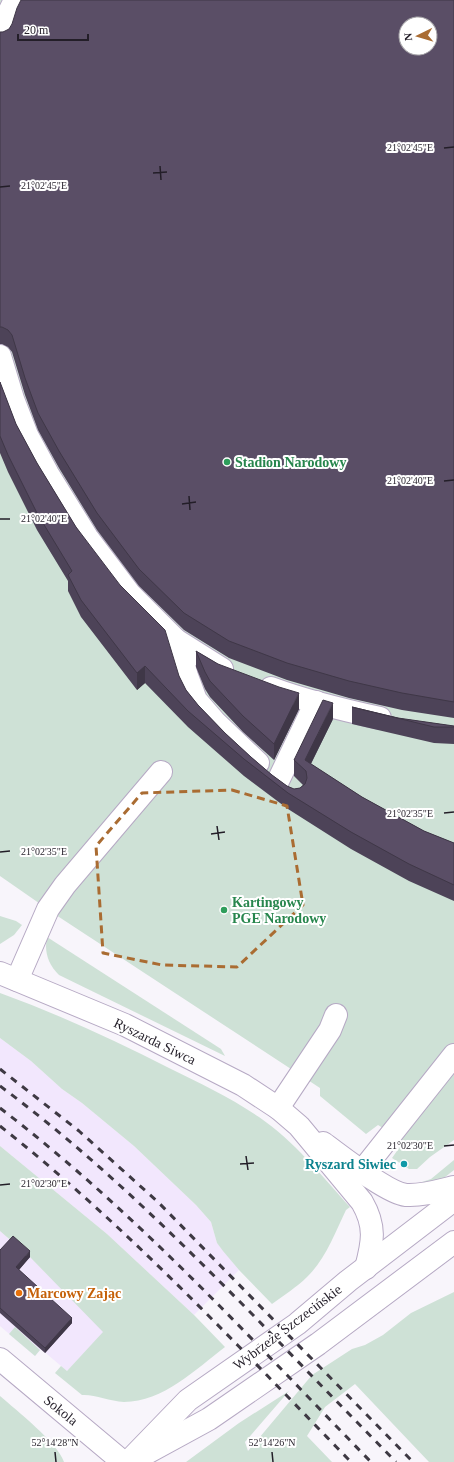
<svg xmlns="http://www.w3.org/2000/svg" width="454" height="1462" viewBox="0 0 454 1462" font-family="'Times New Roman',serif">
<style>
.built{fill:#f2e7fd}
.green{fill:#cee1d6;fill-rule:evenodd}
.lines{fill:none;stroke-linecap:round;stroke-linejoin:round}
.minor-casing{stroke:#b6a9c4;stroke-width:24}
.major-casing{stroke:#b6a9c4;stroke-width:24}
.minor{stroke:#fff;stroke-width:22}
.major{stroke:#fff;stroke-width:22}
.rail{stroke:#3e3943;stroke-width:3;stroke-dasharray:7 7;stroke-linecap:butt}
.wall{fill:#4d4358}
.shaded-wall{fill:#3f3747}
.building{fill:#5a4e66;stroke:#3f3747;fill-rule:evenodd}
.marked{fill:none;stroke:#aa6c32;stroke-width:3;stroke-dasharray:8 5;stroke-linejoin:round}
.ticks{fill:none;stroke:#231e28;stroke-width:1.5}
.leisure-dot{fill:#2e9e5b;stroke:#fff;stroke-width:1.5}
.culture-dot{fill:#0f9aa8;stroke:#fff;stroke-width:1.5}
.food-dot{fill:#e8710a;stroke:#fff;stroke-width:1.5}
.labels{text-anchor:middle;stroke-width:4;stroke-linejoin:round;paint-order:stroke}
.leisure-label{font-size:14px;font-weight:bold;fill:#27864d;stroke:#fff;text-anchor:start}
.street-label{font-size:14px;fill:#231e28;stroke:#fff}
.culture-label{font-size:14px;font-weight:bold;fill:#0d838f;stroke:#fff;text-anchor:end}
.food-label{font-size:14px;font-weight:bold;fill:#c56008;stroke:#fff;text-anchor:start}
.ticks-label{font-size:10px;text-anchor:middle;fill:#231e28;stroke:#fff;stroke-width:4;stroke-linejoin:round;paint-order:stroke}
</style>
<rect width="100%" height="100%" fill="#f8f5fb"/>
<g class="built">
<polygon points="0,1038 31,1061 62,1089 82,1103 134,1146 196,1205 211,1222 217,1243 239,1270 194,1315 107,1234 0,1146"/>
<polygon points="0,1231 30,1257 104,1332 67,1371 41,1349 35,1356 0,1326"/>
</g>
<g class="green">
<path d="M0 0H454V1140L430 1157 417 1169H409L392 1158 404 1141 378 1125 366 1134 320 1096V1088L59 917 0 876ZM406 24H430V48H406Z"/>
<polygon points="0,916 16,921 22,925 14,935 0,944"/>
<path d="M47 937 221 1049 225 1056 59 975C48 964 44 952 47 937Z"/>
<path d="M0 993C58 1014 114 1040 169 1068 200 1083 231 1098 259 1117 294 1141 322 1176 350 1207L346 1210C335 1233 325 1260 307 1277 297 1287 284 1295 272 1304L239 1270 223 1251 217 1243 211 1222 196 1205 134 1146 82 1103 62 1089 31 1061 0 1038Z"/>
<path d="M0 1146 107 1234 194 1315 225 1347C196 1369 163 1402 124 1402 109 1401 94 1394 82 1395L55 1373 61 1366 67 1371 103 1332 30 1257 0 1231Z"/>
<polygon points="454,1160 454,1170 440,1181 407,1187 431,1179"/>
<polygon points="454,1292 454,1462 429,1462 355,1384 325,1407 307,1436 332,1462 186,1462 239,1423 289,1391 245,1442 248,1451 312,1375 352,1349 365,1345 383,1335 411,1313"/>
<polygon points="15,1327 40,1350 35,1356 9,1334"/>
<path d="M0 1396C16 1410 58 1443 64 1462H0Z"/>
</g>
<g class="lines">
<g class="minor-casing">
<g id="minor">
<polyline points="0,37 5,20 15,0"/>
<polyline points="0,356 13,399 27,435 48,474 87,537 130,594 176,640 222,669"/>
<polyline points="176,640 187,676 196,700 215,722 258,763"/>
<path d="M271 688C306 701 343 710 380 718"/>
<polyline points="278,781 316,702"/>
<path d="M0 973 125 1025 243 1085 278 1108 299 1126 362 1202C376 1226 373 1242 366 1268"/>
<polyline points="17,980 48,909 65,885 161,772"/>
<polyline points="278,1108 330,1030 336,1015"/>
<path d="M323 1143C341 1156 387 1193 406 1195 422 1196 438 1191 454 1187"/>
<polyline points="362,1171 454,1055"/>
<polyline points="0,1359 123,1462"/>
</g>
</g>
<g class="major-casing">
<g id="major">
<polyline points="143,1455 209,1419 318,1344 454,1242"/>
<polyline points="128,1462 188,1400 297,1324 348,1281 454,1200"/>
</g>
</g>
<use href="#minor" class="minor"/>
<use href="#major" class="major"/>
<g class="rail">
<polyline points="0,1069 79,1131 158,1202 413,1462"/>
<path d="M0 1086C93 1155 174 1235 255 1317 302 1366 349 1414 396 1462"/>
<path d="M0 1108C136 1212 252 1340 371 1462"/>
<path d="M0 1126C128 1227 238 1346 351 1462"/>
</g>
</g>
<g class="wall">
<polygon points="454,0 454,718 402,710 349,698 287,680 229,658 184,630 139,586 97,530 59,468 38,430 25,395 12,352 8,347 2,344 0,344 0,32"/>
<polygon points="0,382 16,424 37,463 76,527 179,676 186,690 198,705 225,733 251,757 272,775 287,786 294,789 300,788 303,785 294,776 294,760 333,719 311,764 362,797 424,831 454,843 454,901 409,881 351,849 288,809 244,776 188,727 145,683 137,690 81,617 68,591 68,581 37,530 8,472 0,453"/>
<polygon points="196,651 218,664 299,709 274,760 243,732 210,697 205,689 196,667"/>
<polygon points="352,707 398,718 454,726 454,744 434,743 352,724"/>
<polygon points="0,1250 30,1257 19,1270 72,1323 45,1353 0,1313"/>
</g>
<g class="shaded-wall">
<polygon points="145,666 145,683 137,690 137,673"/>
<polygon points="299,693 299,709 274,760 274,744"/>
<polygon points="333,703 333,719 306,773 305,760"/>
<polygon points="30,1251 30,1257 16,1273 16,1267"/>
<polygon points="72,1318 72,1323 45,1353 45,1348"/>
</g>
<g class="building">
<path d="M21 0H454V702L402 693 349 681 287 663 229 641 184 613 139 569 97 513 59 451 38 413 25 378 12 335 8 330 2 327H0V32H3L9 29 12 24 17 8ZM406 24H430V48H406Z"/>
<polygon points="0,382 16,424 37,463 76,527 120,585 165,630 179,676 186,690 198,705 225,733 251,757 272,775 287,786 294,789 300,788 305,784 307,778 306,771 294,760 323,700 333,703 305,760 362,797 424,831 454,843 454,885 409,864 351,832 288,793 244,759 188,711 145,666 137,673 81,600 68,575 72,571 37,513 8,455 0,436"/>
<polygon points="196,651 218,664 279,687 299,693 274,744 243,716 210,681 205,672"/>
<polygon points="352,707 398,718 454,726 454,727 434,727"/>
<polygon points="13,1236 30,1251 16,1267 72,1318 45,1348 0,1308 0,1250"/>
</g>
<path class="marked" d="M232 790 287 806 303 905 237 967 162 965 103 953 96 846 142 793Z"/>
<path class="ticks" d="M444 148 454 147M160 166 161 180M153 173 167 172M0 187 10 186M444 481 454 480M189 496 190 510M182 504 196 502M0 519H10M444 813 454 812M217 826 219 840M211 834 225 832M0 852 10 851M444 1146 454 1145M246 1156 248 1170M240 1164 254 1163M0 1185 10 1184M55 1452 56 1462M272 1452 273 1462"/>
<g class="leisure-dot">
<circle cx="227" cy="462" r="4"/>
<circle cx="224" cy="910" r="4"/>
</g>
<circle class="culture-dot" cx="404" cy="1164" r="4"/>
<circle class="food-dot" cx="19" cy="1293" r="4"/>
<g class="labels">
<g class="leisure-label">
<text x="235" y="467">Stadion Narodowy</text>
<text x="232" y="907">Kartingowy<tspan x="232" dy="16">PGE Narodowy</tspan></text>
</g>
<g class="street-label">
<text transform="translate(155 1041) rotate(26)" y="5">Ryszarda Siwca</text>
<text transform="translate(287 1327) rotate(-37)" y="5">Wybrzeże Szczecińskie</text>
<text transform="translate(61 1410) rotate(39)" y="5">Sokola</text>
</g>
<g class="culture-label">
<text x="396" y="1169">Ryszard Siwiec</text>
</g>
<g class="food-label">
<text x="27" y="1298">Marcowy Zając</text>
</g>
</g>
<g class="ticks-label">
<text x="410" y="151">21°02'45"E</text>
<text x="44" y="189">21°02'45"E</text>
<text x="410" y="484">21°02'40"E</text>
<text x="44" y="522">21°02'40"E</text>
<text x="410" y="817">21°02'35"E</text>
<text x="44" y="855">21°02'35"E</text>
<text x="410" y="1149">21°02'30"E</text>
<text x="44" y="1187">21°02'30"E</text>
<text x="55" y="1446">52°14'28"N</text>
<text x="272" y="1446">52°14'26"N</text>
</g>
<g transform="translate(418 36) rotate(265)"><circle r="19" fill="#ffffff" stroke="#a7a5a9"/>
<path d="M0-3L7 15L0 10L-7 15Z" fill="#aa6c32"/>
<text y="-6" font-size="11" font-weight="bold" text-anchor="middle" fill="#231e28">N</text>
</g>
<path d="M18 34v6h70v-6" fill="none" stroke="#231e28" stroke-width="2"/>
<text x="24" y="34" font-size="12" fill="#231e28" stroke="#ffffff" stroke-width="3" paint-order="stroke">20 m</text>
</svg>
